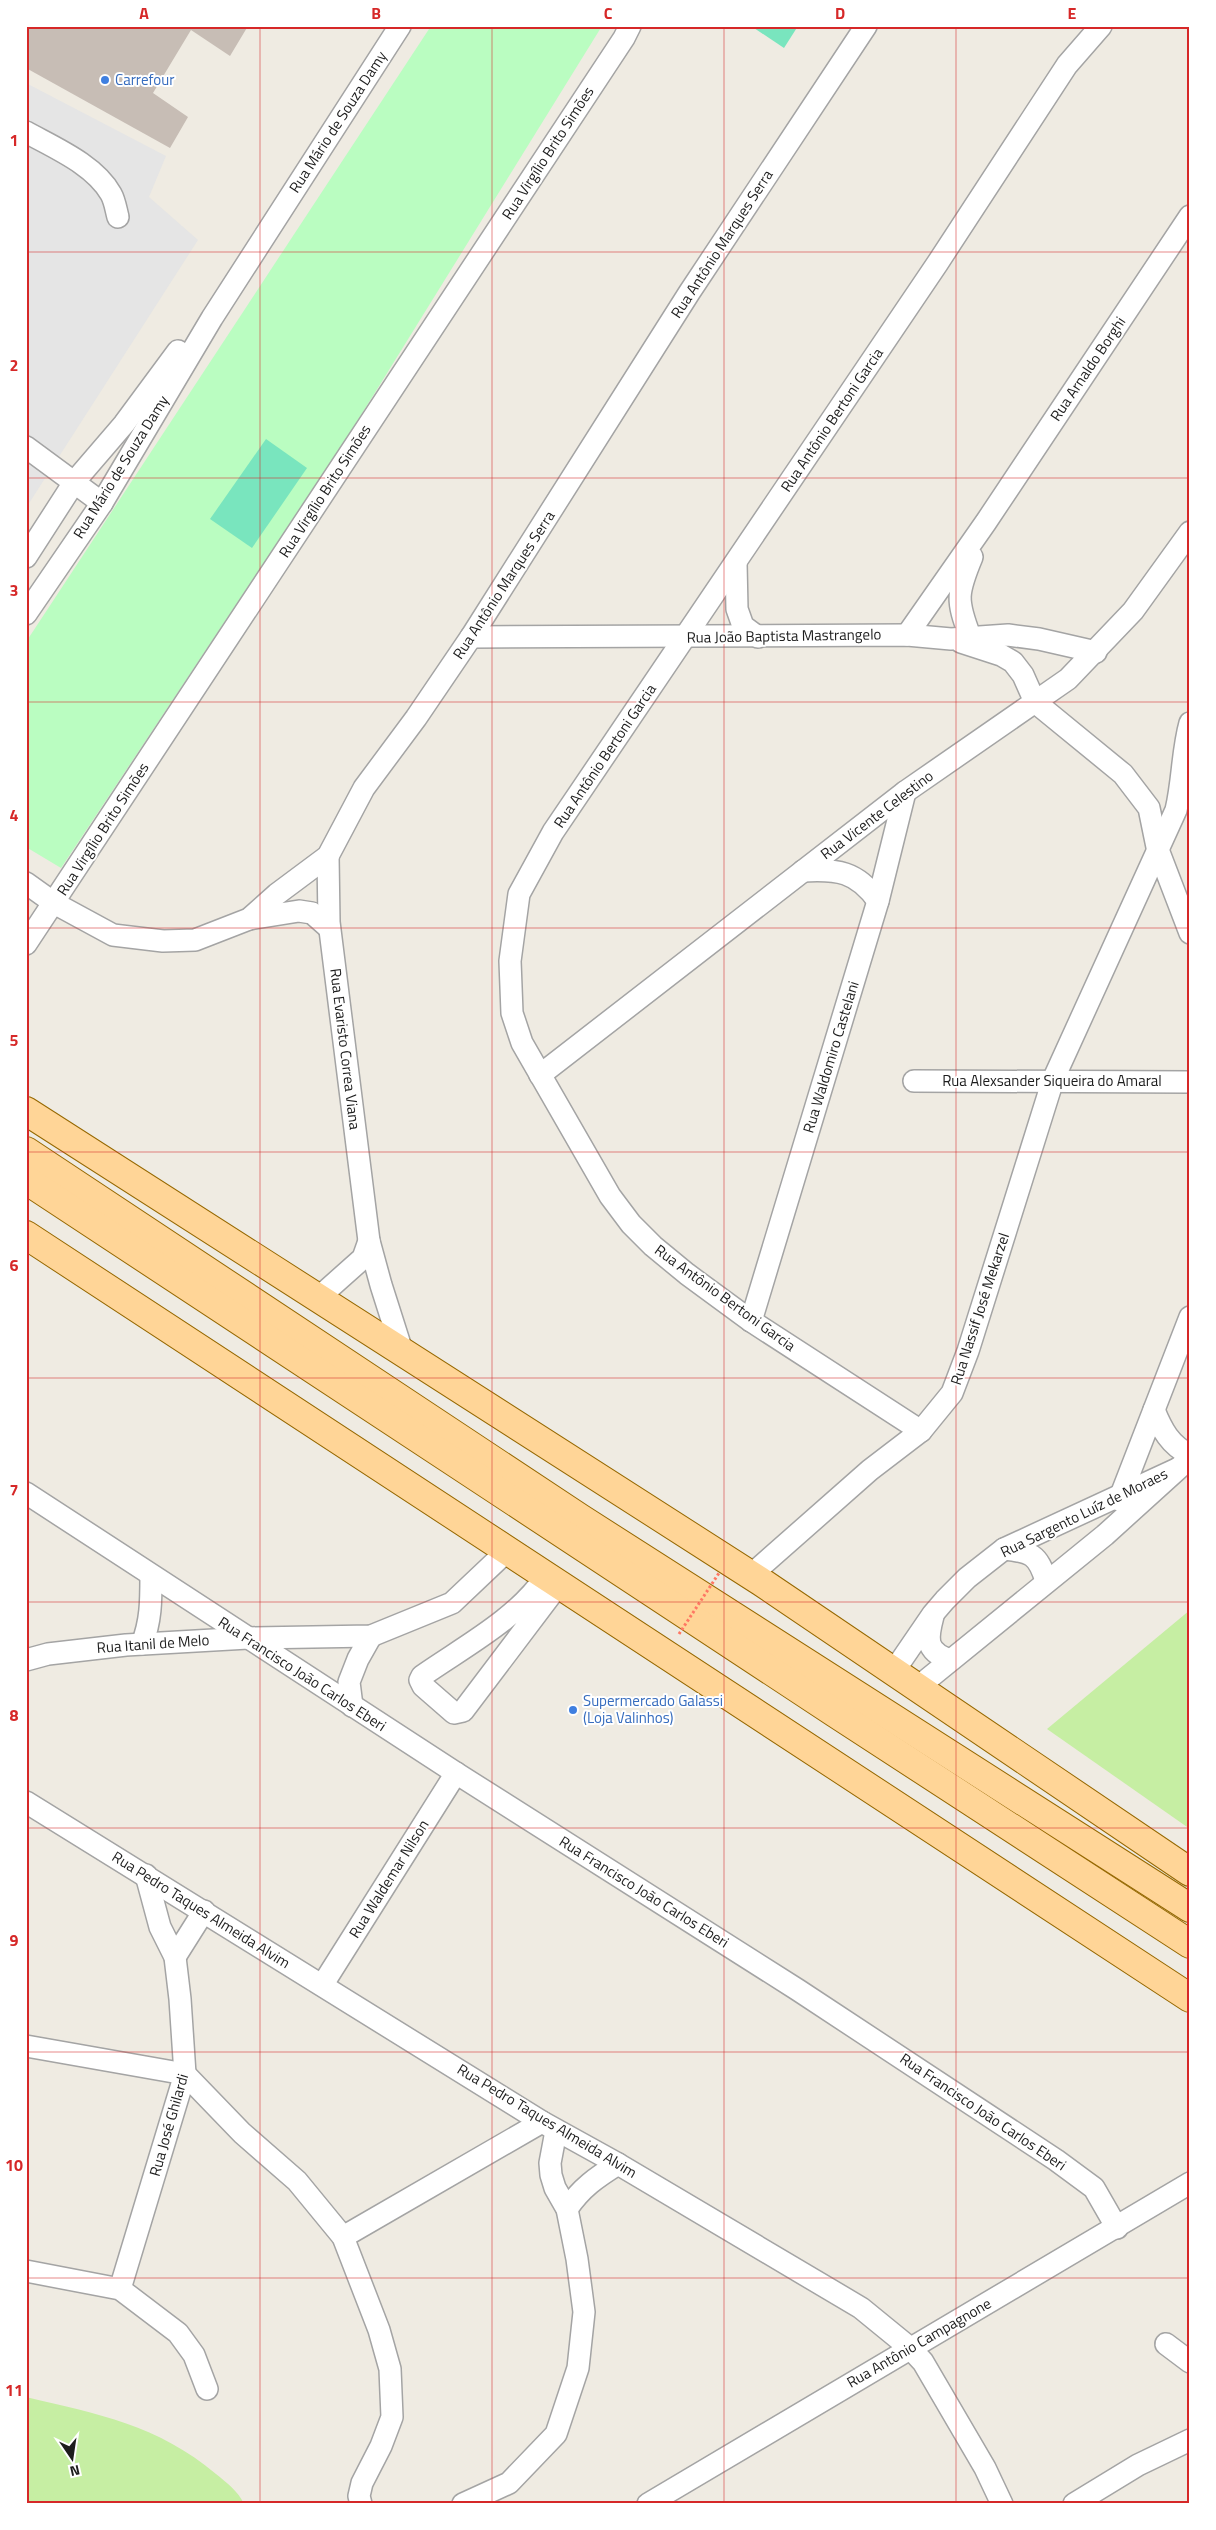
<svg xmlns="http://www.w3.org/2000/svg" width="1216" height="2530" viewBox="0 0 1216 2530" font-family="'Titillium Web',sans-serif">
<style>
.grass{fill:#c6eea3}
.park{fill:#bafdc1}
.pitch{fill:#79e5be}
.parking{fill:#e5e5e5}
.building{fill:#c7bdb5}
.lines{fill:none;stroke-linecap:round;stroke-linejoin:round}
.minor-casing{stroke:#a4a4a4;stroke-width:24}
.major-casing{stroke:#966800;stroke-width:30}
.minor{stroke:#fff;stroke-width:21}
.major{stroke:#ffd597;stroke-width:28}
.path-bridge{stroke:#ff7763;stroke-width:3;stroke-dasharray:2.5 2.5;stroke-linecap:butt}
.grid{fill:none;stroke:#d62828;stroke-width:1;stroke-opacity:0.55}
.shop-dot{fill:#3f7fe0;stroke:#fff;stroke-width:2}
.labels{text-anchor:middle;stroke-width:4;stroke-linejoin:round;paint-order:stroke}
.shop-label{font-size:15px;fill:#366cbe;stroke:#fff;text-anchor:start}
.street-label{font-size:15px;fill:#1d1d1d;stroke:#fff}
.neatline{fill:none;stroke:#d62828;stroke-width:2}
.grid-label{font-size:16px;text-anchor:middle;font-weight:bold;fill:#d62828}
</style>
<rect width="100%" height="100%" fill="#efebe2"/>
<g class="grass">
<polygon points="1190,1610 1190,1829 1047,1729"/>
<path d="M26 2397C98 2414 158 2425 216 2474 227 2483 238 2491 244 2504H26Z"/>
</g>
<polygon class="park" points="431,26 602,26 345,441 61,868 26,847 26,642"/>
<g class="pitch">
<polygon points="755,26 798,26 784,48 754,28"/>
<polygon points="266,439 307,468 252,548 210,519"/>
</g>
<polygon class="parking" points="26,83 166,156 149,197 198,240 26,508"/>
<polygon class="building" points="26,26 248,26 230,56 191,30 153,93 188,117 170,148 26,68"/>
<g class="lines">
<g class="minor-casing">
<g id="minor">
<path d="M26 132C55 148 95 165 111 194 115 201 116 210 118 217"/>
<polyline points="26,447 102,503"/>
<polyline points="26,557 75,481 124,424 178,351"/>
<polyline points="736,563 737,609 743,626 758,637"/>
<polyline points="26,614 102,503 212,318 400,26"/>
<polyline points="907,635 986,522 1190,216"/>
<path d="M970 636C956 600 957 593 972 557"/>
<polyline points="471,637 907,635 951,639 1008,635 1039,639 1096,652"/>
<polyline points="961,642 1001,655 1013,662 1023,675 1035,702 1123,774 1149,808 1157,847 1190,933"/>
<polyline points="328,856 329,922 369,1241 381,1285 402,1351"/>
<path d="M803 871C837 869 857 871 878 901"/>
<polyline points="26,883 54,903 113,935 163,941 195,940 249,919 277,894 328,856 364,788 416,718 471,637 689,293 866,26"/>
<polyline points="249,919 299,911 312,913 329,928"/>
<polyline points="26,944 624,38 630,26"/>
<polyline points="540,1075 905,792 1068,679 1133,611 1190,532"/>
<polyline points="914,1081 1190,1082"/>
<polyline points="317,1299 363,1258 369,1241"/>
<polyline points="751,1321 878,901 905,792"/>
<path d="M1154 1410C1162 1430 1170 1445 1190 1455"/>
<polyline points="921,1431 751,1321 687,1274 653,1246 631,1224 610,1196 522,1043 512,1013 510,961 519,894 553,832 937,264 1067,65 1101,26"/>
<polyline points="26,1493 456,1773 798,1990 1056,2160 1094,2188 1117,2228"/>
<polyline points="1119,1500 1190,1317"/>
<path d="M1004 1549C1031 1552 1038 1554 1046 1581"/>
<path d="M751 1575 870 1470 921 1431 952 1393 968 1351 1053 1080 1176 810C1183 781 1182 752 1190 723"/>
<path d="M546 1576C517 1619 465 1646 422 1676L420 1680 423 1686 454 1713 463 1711 559 1584"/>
<path d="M933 1616C927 1639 925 1651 950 1660"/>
<path d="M142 1644C151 1621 151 1601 151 1576"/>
<polyline points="26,1660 48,1654 126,1645 248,1638 371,1636 452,1603 507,1551"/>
<polyline points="894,1671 933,1614 945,1600 967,1578 1004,1549 1177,1469"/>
<polyline points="918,1687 1105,1535 1190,1458"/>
<polyline points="352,1706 349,1682 358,1659 371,1636"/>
<polyline points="26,1802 542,2122 618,2164 861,2308 910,2348 923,2362 985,2468 1002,2504"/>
<polyline points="175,1957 204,1911"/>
<polyline points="323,1984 456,1773"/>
<polyline points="26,2046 185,2074 242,2133 297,2181 343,2237 379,2330 390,2369 392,2417 381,2446 362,2483 359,2496 361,2504"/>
<path d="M567 2209C581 2188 597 2177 618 2164"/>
<polyline points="343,2237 542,2122"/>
<polyline points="26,2271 120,2289 178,2333 194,2355 207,2389"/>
<polyline points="120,2289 185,2074 180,1999 175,1957 160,1927 146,1875"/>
<polyline points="1166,2344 1190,2362"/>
<polyline points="463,2504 509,2483 556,2434 578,2368 584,2312 577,2259 567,2209 555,2188 551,2175 550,2163 556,2131"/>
<polyline points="648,2504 1190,2183"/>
<polyline points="1074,2504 1138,2465 1190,2440"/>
</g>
</g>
<g class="major-casing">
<g id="major">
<polyline points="26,1111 760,1581 1190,1872"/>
<polyline points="26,1151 580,1518 1190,1908"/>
<polyline points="26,1180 835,1713 1190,1944"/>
<polyline points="26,1235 1190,1998"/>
</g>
</g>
<use href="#minor" class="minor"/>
<use href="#major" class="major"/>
<polyline class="path-bridge" points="679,1634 719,1573"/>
</g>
<path class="grid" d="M260 26V2504M492 26V2504M724 26V2504M956 26V2504M26 252H1190M26 478H1190M26 702H1190M26 928H1190M26 1152H1190M26 1378H1190M26 1602H1190M26 1828H1190M26 2052H1190M26 2278H1190"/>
<g class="shop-dot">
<circle cx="105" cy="80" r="5"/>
<circle cx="573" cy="1710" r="5"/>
</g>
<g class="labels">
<g class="shop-label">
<text x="115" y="85">Carrefour</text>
<text x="583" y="1706">Supermercado Galassi<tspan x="583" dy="17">(Loja Valinhos)</tspan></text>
</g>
<g class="street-label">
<text transform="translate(338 122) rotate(-57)" y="5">Rua Mário de Souza Damy</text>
<text transform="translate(548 153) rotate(-57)" y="5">Rua Virgílio Brito Simões</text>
<text transform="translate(722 244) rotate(-57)" y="5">Rua Antônio Marques Serra</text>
<text transform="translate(1088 369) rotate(-56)" y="5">Rua Arnaldo Borghi</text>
<text transform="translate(832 420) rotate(-56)" y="5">Rua Antônio Bertoni Garcia</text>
<text transform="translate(121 467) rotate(-58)" y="5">Rua Mário de Souza Damy</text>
<text transform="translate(325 491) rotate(-57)" y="5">Rua Virgílio Brito Simões</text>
<text transform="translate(504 585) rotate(-57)" y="5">Rua Antônio Marques Serra</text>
<text transform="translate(784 636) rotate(-1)" y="5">Rua João Baptista Mastrangelo</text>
<text transform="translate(605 756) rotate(-56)" y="5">Rua Antônio Bertoni Garcia</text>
<text transform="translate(877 815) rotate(-37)" y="5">Rua Vicente Celestino</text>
<text transform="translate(103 829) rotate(-57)" y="5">Rua Virgílio Brito Simões</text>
<text transform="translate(345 1049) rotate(83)" y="5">Rua Evaristo Correa Viana</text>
<text transform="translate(831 1057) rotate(-73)" y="5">Rua Waldomiro Castelani</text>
<text x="1052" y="1086">Rua Alexsander Siqueira do Amaral</text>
<text transform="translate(725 1298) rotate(36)" y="5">Rua Antônio Bertoni Garcia</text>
<text transform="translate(980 1309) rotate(-72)" y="5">Rua Nassif José Mekarzel</text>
<text transform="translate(1084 1513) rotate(-26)" y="5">Rua Sargento Luíz de Moraes</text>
<text transform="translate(153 1644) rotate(-4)" y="5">Rua Itanil de Melo</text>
<text transform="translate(302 1674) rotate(33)" y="5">Rua Francisco João Carlos Eberi</text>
<text transform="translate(389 1879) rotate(-58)" y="5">Rua Waldemar Nilson</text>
<text transform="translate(644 1892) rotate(32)" y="5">Rua Francisco João Carlos Eberi</text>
<text transform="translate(201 1910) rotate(32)" y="5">Rua Pedro Taques Almeida Alvim</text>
<text transform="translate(983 2112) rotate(34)" y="5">Rua Francisco João Carlos Eberi</text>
<text transform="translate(547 2121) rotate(31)" y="5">Rua Pedro Taques Almeida Alvim</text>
<text transform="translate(169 2125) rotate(-74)" y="5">Rua José Ghilardi</text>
<text transform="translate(919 2343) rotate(-30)" y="5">Rua Antônio Campagnone</text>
</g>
</g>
<rect width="1216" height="2530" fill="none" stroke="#ffffff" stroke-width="55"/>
<g transform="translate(72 2458) rotate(167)" stroke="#ffffff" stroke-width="4" paint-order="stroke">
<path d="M0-4L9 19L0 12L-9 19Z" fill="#1d1d1d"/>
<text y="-8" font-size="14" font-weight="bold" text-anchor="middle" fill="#1d1d1d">N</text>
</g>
<rect x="28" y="28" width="1160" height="2474" class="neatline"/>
<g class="grid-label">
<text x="144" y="19">A</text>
<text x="376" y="19">B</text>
<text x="608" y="19">C</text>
<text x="840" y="19">D</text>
<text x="1072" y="19">E</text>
<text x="14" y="146">1</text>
<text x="14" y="371">2</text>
<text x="14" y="596">3</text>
<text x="14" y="821">4</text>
<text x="14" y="1046">5</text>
<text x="14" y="1271">6</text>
<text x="14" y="1496">7</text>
<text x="14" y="1721">8</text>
<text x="14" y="1946">9</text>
<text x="14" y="2171">10</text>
<text x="14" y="2396">11</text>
</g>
</svg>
